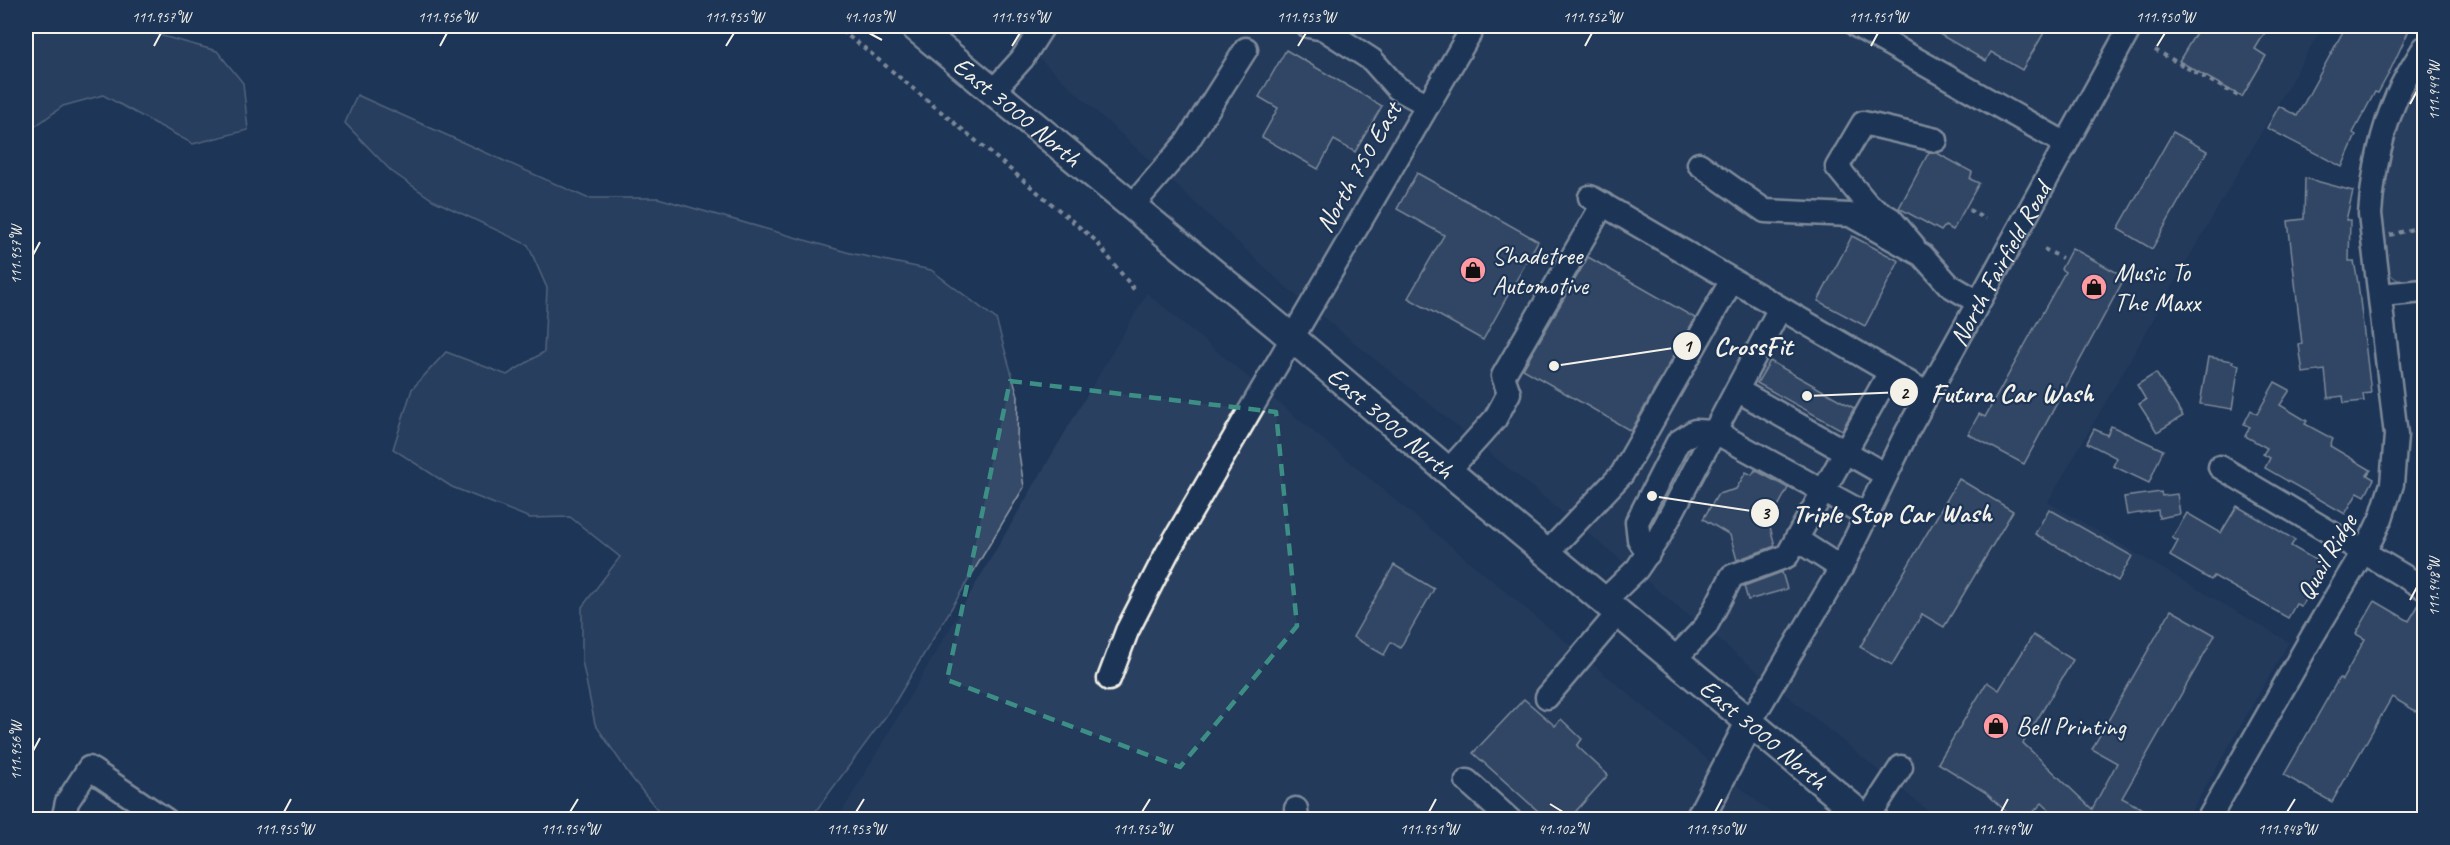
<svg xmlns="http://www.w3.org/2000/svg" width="2450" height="845" viewBox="0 0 2450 845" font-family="Caveat,sans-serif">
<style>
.built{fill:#2a4060}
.green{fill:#354a67;stroke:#949ea8;stroke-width:1.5}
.building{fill:#485b74;stroke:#f4f1e8;stroke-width:1.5}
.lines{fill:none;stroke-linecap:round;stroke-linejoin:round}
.minor-casing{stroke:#f4f1e8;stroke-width:27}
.major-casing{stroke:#f4f1e8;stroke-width:32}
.path{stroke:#f4f1e8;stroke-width:4;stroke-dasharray:4.5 4.5;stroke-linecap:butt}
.minor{stroke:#1d3557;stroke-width:22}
.major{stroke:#1d3557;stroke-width:27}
.marked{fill:none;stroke:#3d8f86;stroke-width:4.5;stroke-dasharray:12 8;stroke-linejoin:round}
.ticks{fill:none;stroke:#f4f1e8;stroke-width:2}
.labels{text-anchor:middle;stroke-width:4.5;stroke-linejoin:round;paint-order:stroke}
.street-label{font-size:26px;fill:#f4f1e8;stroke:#1d3557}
.poi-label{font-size:26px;fill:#f4f1e8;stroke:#1d3557;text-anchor:start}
.leader{fill:none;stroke:#f4f1e8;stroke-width:2}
.callout-dot{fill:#f4f1e8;stroke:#1d3557;stroke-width:2}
.mark-label{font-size:18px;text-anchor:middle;font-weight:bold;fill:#111}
.callout-label{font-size:27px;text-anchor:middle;font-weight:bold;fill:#f4f1e8;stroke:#1d3557;stroke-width:4.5;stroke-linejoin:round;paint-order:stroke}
.neatline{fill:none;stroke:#f4f1e8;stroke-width:2}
.ticks-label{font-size:15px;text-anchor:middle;fill:#f4f1e8}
</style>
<rect width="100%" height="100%" fill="#1d3557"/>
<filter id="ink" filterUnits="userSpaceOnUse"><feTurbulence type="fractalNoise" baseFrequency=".0167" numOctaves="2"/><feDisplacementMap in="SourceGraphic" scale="12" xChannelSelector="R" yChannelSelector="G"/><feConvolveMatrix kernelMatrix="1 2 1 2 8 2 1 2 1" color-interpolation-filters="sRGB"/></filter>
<g filter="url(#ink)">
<g class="built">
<polygon points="1004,26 2323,26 2048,502 2289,642 2187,819 1938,819 1286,287"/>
<polygon points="1147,293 1701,754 1778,819 837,820"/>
</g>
<g class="green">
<polygon points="26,26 126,26 217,51 243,83 248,130 193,144 103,95 63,106 26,133"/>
<path d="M2424 72V281C2409 282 2397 285 2388 271L2382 215 2384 184 2401 112 2407 99Z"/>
<polygon points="357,95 587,198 658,198 850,253 931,270 996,319 1018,396 1017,440 1024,487 891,709 810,819 665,819 631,777 595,724 582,661 582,607 620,557 570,517 530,518 452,487 393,449 412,389 446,352 507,375 544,352 547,288 528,245 433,200 391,171 345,123"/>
</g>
<g class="building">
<polygon points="1925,26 2048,26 2022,70 1991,52 1986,61"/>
<polygon points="2200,26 2269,26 2255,49 2266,56 2242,97 2179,61"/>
<polygon points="2346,26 2411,26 2389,73 2378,93 2375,92 2353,133 2356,135 2342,167 2267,128 2279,106 2297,116"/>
<polygon points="1286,50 1382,106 1355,152 1334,140 1318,169 1262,137 1278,108 1259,97"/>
<polygon points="2173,132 2207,151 2152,249 2118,229"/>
<polygon points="1929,152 1937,153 1972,172 1970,179 1979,183 1953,230 1945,226 1941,231 1899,208"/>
<polygon points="1417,173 1538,241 1483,340 1408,298 1444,235 1397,209"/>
<polygon points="2305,178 2353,191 2346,220 2350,220 2349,261 2354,261 2358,283 2371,393 2363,394 2364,401 2344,403 2343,396 2328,398 2325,370 2303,373 2299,345 2302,344 2288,221 2304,219"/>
<polygon points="1852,236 1899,261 1865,326 1818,301"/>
<polygon points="2072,248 2125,277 2024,464 1968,434 1979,414 1985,417 2065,272 2061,269"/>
<polygon points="1588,257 1695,318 1631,431 1523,369"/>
<polygon points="2208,357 2233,361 2232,363 2239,365 2232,409 2200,404"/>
<polygon points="1770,361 1854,408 1842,430 1757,383"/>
<polygon points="2156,373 2183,416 2157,432 2139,404 2146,400 2137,385"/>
<polygon points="2275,382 2290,390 2280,405 2307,421 2305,424 2333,439 2330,446 2371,470 2367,475 2374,479 2365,496 2358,492 2345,514 2265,468 2270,458 2263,454 2267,448 2245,436 2250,427 2244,424 2251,410 2257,414"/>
<polygon points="2111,426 2163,450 2149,483 2113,466 2117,458 2087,443 2094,429 2107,435"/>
<polygon points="1755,470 1788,488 1769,523 1775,546 1737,560 1730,535 1703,519 1718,494 1736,489 1746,472 1752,475"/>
<polygon points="1959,479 2013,511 1944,627 1922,614 1892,665 1860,647"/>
<polygon points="2161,492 2162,496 2177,494 2180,514 2159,518 2158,510 2127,515 2124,497"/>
<polygon points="2237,506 2295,540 2291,546 2324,565 2301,606 2296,604 2288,618 2214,576 2211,580 2170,556 2178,541 2172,538 2187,513 2221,533"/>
<polygon points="2049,509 2132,556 2118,581 2035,534"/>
<polygon points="1394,565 1434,589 1400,648 1391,642 1384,655 1353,637"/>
<polygon points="1782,572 1787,589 1748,600 1744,586"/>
<polygon points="2375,601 2409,621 2421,601 2424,601 2424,699 2417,712 2392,697 2332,802 2284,775 2339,678 2342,680 2365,639 2356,634"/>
<polygon points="2171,610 2215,635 2122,798 2161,819 2059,819 2042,803 2027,819 2014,819 1985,792 1938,763 1987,682 1999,690 2033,635 2073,660 2023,743 2092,809 2117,763 2092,749"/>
<polygon points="1524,699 1555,726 1561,719 1582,739 1577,746 1608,775 1569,819 1547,819 1473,753"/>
</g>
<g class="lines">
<g class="minor-casing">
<g id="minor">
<polyline points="1308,26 1324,29 1372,60 1397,88 1428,105"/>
<polyline points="1857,26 2066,144"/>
<polyline points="994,90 1022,59 1043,26"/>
<polyline points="1699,164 1765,211 1850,215 1922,255 1949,285 1978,302"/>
<polyline points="1590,197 1928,394"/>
<polyline points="1132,206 1187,142 1246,49"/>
<polyline points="1913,245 1891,219 1868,205 1837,167 1863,123 1936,140"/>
<polyline points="2381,295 2424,291"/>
<polyline points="1737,390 1886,475"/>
<polyline points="2220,467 2424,588"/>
<polyline points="1448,471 1495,419 1509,393 1503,376 1603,204"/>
<polyline points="1796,539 1841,568"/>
<polyline points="1548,552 1622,474 1732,280"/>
<polyline points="1648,554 1639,539 1637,522 1678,442 1695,431 1715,432 1867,515"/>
<polyline points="1605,600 1637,569 1660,535 1780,308"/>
<polyline points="1675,659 1706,626 1732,576 1787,556 1890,372"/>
<polyline points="1109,679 1127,631 1167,553 1474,26"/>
<polyline points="1547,697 1619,612"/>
<path id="s1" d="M1750 722 1841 568 1907 432 2131 26"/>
<polyline points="1467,781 1510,820"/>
<polyline points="1296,809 1297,820"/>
<polyline points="1867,819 1901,767"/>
<polyline points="63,820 67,802 89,768 166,820"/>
<path d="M2208 820 2312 637 2372 537 2381 518 2392 484 2396 435 2370 214C2373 174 2381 133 2397 96 2404 79 2415 63 2424 48"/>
</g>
</g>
<g class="major-casing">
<g id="major">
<path id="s2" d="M914 26 1291 337 1448 471 1867 820"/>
<polyline points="1699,820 1750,722"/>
</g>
</g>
<g class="path">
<polyline points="834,26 862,46 1095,240 1136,292"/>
<polyline points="2155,50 2240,97"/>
<polyline points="1969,210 1985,219"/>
<polyline points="2390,235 2424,226"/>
<polyline points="2044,249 2062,258"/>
</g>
<use href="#minor" class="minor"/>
<use href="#major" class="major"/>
</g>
</g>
<path d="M0 0H2450V845H0ZM1010 381 1276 412 1297 626 1180 767 947 680Z" fill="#1d3557" fill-opacity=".55" fill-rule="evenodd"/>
<path class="marked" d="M1010 381 1276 412 1297 626 1180 767 947 680Z"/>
<path class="ticks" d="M869 33 882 40M154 46 161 33M440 46 447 33M726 46 734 33M1012 46 1020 33M1298 46 1306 33M1585 46 1592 33M1871 46 1878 33M2157 46 2165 33M2410 104 2417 91M33 255 40 242M2410 600 2417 587M33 751 40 738M1550 804 1563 812M284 812 291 799M570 812 578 799M856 812 864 799M1142 812 1150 799M1429 812 1436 799M1715 812 1722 799M2001 812 2008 799M2287 812 2295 799"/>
<defs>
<g id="shop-disc" transform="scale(1.35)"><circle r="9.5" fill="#ff9aa2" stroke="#1d3557"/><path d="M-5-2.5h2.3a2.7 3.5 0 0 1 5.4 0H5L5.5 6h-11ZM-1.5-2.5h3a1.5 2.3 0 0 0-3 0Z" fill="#111"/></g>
</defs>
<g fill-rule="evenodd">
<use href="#shop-disc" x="1473" y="270"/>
<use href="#shop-disc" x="2094" y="287"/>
<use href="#shop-disc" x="1996" y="726"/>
</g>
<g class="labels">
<g class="street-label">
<text dy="9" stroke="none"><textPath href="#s2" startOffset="134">East 3000 North</textPath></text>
<text transform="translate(1358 167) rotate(-60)" y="9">North 750 East</text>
<text dy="9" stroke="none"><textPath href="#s1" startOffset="522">North Fairfield Road</textPath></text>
<text dy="9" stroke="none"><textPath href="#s2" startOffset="620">East 3000 North</textPath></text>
<text transform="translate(2326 557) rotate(-60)" y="9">Quail Ridge</text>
<text dy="9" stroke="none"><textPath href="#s2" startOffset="1106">East 3000 North</textPath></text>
</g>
<g class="poi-label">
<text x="1492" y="264">Shadetree<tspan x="1492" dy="30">Automotive</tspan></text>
<text x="2114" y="281">Music To<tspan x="2114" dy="30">The Maxx</tspan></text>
<text x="2016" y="735">Bell Printing</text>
</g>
</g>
<path class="leader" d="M1554 366L1687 346M1807 396L1904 392M1652 496L1765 513"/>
<g class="callout-dot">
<circle cx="1554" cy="366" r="6"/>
<circle cx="1807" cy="396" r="6"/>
<circle cx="1652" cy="496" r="6"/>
<circle cx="1687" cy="346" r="15"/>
<circle cx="1904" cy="392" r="15"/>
<circle cx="1765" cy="513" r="15"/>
</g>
<g class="mark-label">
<text x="1687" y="352">1</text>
<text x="1904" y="399">2</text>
<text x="1765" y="519">3</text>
</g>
<g class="callout-label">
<text x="1753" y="355">CrossFit</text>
<text x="2012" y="402">Futura Car Wash</text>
<text x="1892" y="522">Triple Stop Car Wash</text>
</g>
<rect width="2450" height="845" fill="none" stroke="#1d3557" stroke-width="66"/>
<rect x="33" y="33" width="2384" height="779" class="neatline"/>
<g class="ticks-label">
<text x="161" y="22">111.957°W</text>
<text x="447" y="22">111.956°W</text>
<text x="734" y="22">111.955°W</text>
<text x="869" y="22">41.103°N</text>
<text x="1020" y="22">111.954°W</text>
<text x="1306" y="22">111.953°W</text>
<text x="1592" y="22">111.952°W</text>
<text x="1878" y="22">111.951°W</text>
<text x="2165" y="22">111.950°W</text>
<text transform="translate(2434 91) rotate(-90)" y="5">111.949°W</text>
<text transform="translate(16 255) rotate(-90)" y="5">111.957°W</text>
<text transform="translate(2434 587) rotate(-90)" y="5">111.948°W</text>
<text transform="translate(16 751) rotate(-90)" y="5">111.956°W</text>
<text x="284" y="834">111.955°W</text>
<text x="570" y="834">111.954°W</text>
<text x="856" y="834">111.953°W</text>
<text x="1142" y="834">111.952°W</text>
<text x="1429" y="834">111.951°W</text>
<text x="1563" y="834">41.102°N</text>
<text x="1715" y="834">111.950°W</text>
<text x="2001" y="834">111.949°W</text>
<text x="2287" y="834">111.948°W</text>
</g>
</svg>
